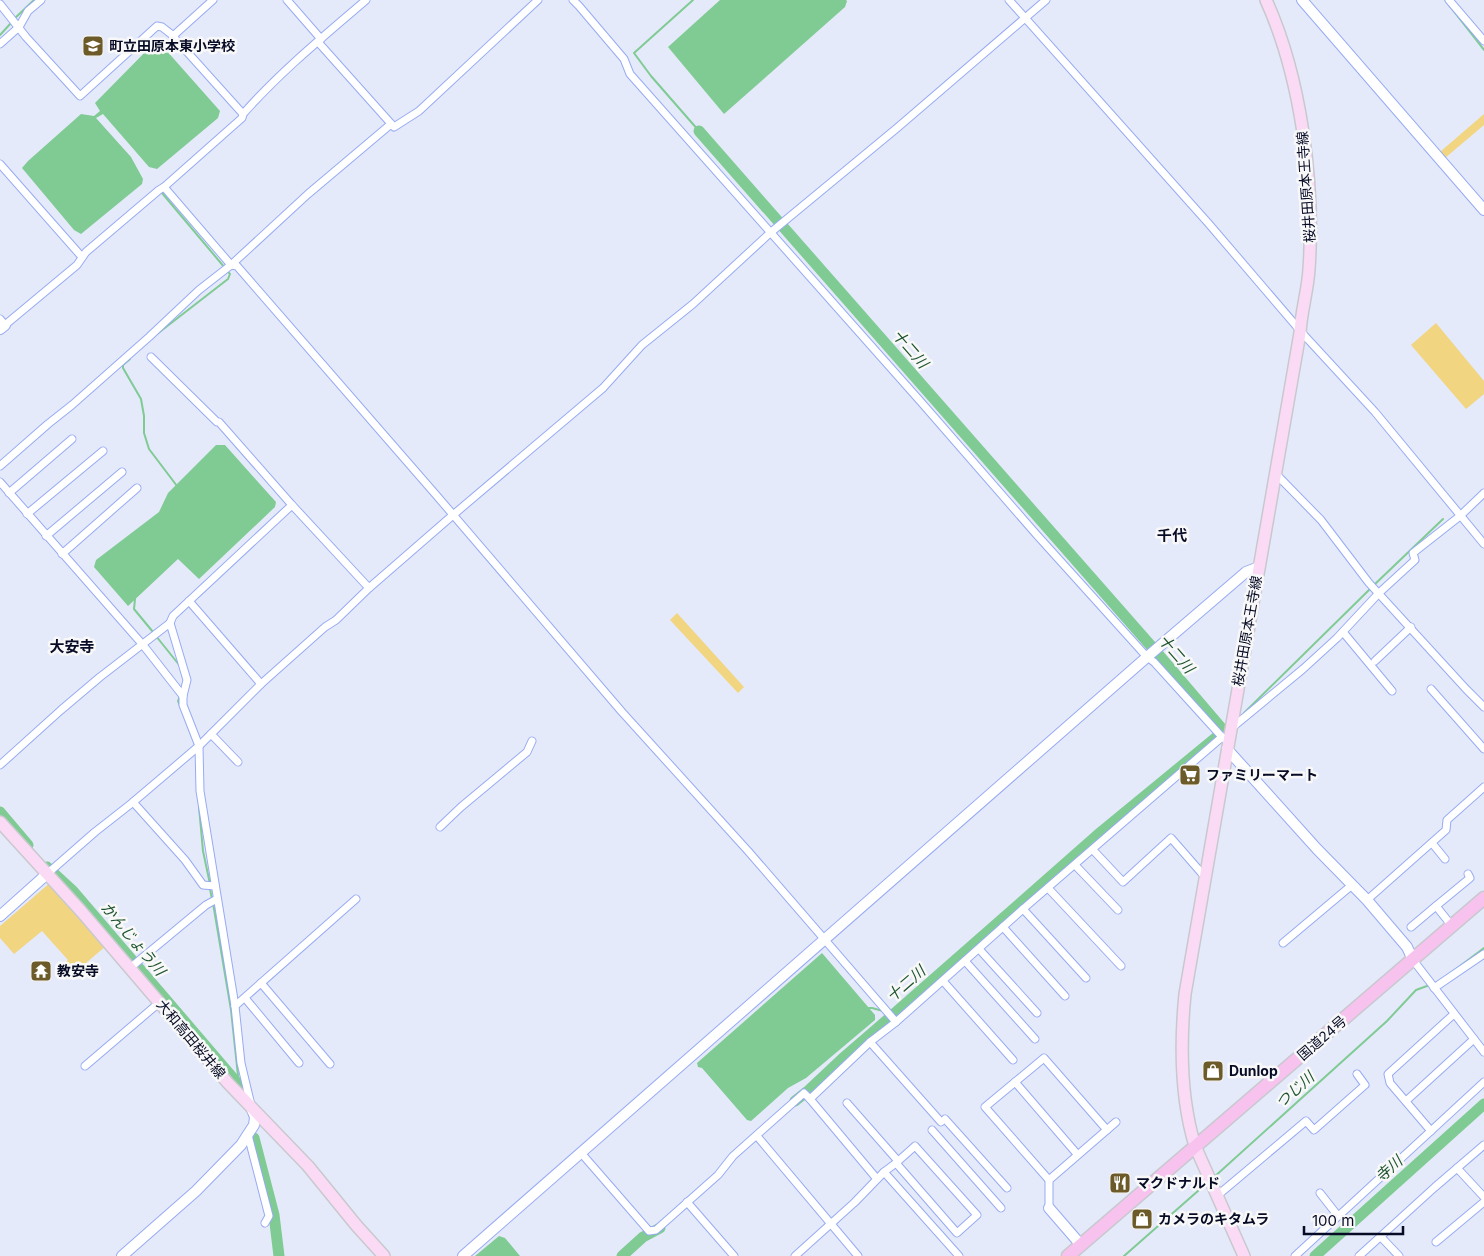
<svg xmlns="http://www.w3.org/2000/svg" width="1484" height="1256" viewBox="0 0 1484 1256" font-family="Inter,'Noto Sans JP',sans-serif">
<style>
.green{fill:#f1d580}
.water{fill:#7fcb93}
.lines{fill:none;stroke-linecap:round;stroke-linejoin:round}
.stream{stroke:#7fcb93;stroke-width:2}
.river{stroke:#7fcb93;stroke-width:11}
.street-casing{stroke:#97abf4;stroke-width:9}
.secondary-casing{stroke:#97abf4;stroke-width:12}
.primary-casing{stroke:#c8c9cf;stroke-width:14}
.highway-casing{stroke:#c8c9cf;stroke-width:15}
.street{stroke:#fff;stroke-width:7}
.secondary{stroke:#fff;stroke-width:10}
.primary{stroke:#fbdaf5;stroke-width:11}
.highway{stroke:#f8c2ef;stroke-width:12}
.labels{text-anchor:middle;stroke-width:5;stroke-linejoin:round;paint-order:stroke}
.poi-label{font-size:14px;font-weight:bold;fill:#070b25;stroke:#f8f8f8;text-anchor:start}
.street-label{font-size:14px;fill:#070b25;stroke:#f8f8f8}
.water-label{font-size:15px;font-style:italic;fill:#1d542f;stroke:#f8f8f8}
.neighbourhood-label{font-size:15px;font-weight:bold;fill:#070b25;stroke:#f8f8f8}
</style>
<rect width="100%" height="100%" fill="#e5eafa"/>
<g class="green">
<polygon points="1484,114 1484,125 1445,158 1440,152"/>
<polygon points="1436,323 1484,381 1484,394 1466,409 1411,345"/>
<polygon points="677,613 744,687 738,693 670,620"/>
<polygon points="51,882 106,946 67,979 58,969 68,960 42,931 14,954 0,938 0,926"/>
</g>
<g class="water">
<polygon points="720,0 846,0 847,1 845,7 724,114 668,47"/>
<polygon points="158,41 220,111 218,118 157,169 149,167 103,114 96,118 131,157 143,179 142,184 81,234 74,230 22,168 28,161 81,114 94,116 100,111 95,103 155,42"/>
<polygon points="216,445 225,445 276,502 275,507 199,579 178,559 128,606 94,567 96,560 159,512 168,493"/>
<polygon points="822,953 875,1015 875,1020 806,1078 788,1088 751,1121 747,1120 702,1068 698,1067 697,1063"/>
<polygon points="499,1236 505,1238 520,1256 475,1256"/>
</g>
<g class="lines">
<g class="stream">
<polyline points="693,0 634,53 651,76 699,131"/>
<polyline points="1445,0 1484,50"/>
<polyline points="14,19 34,0"/>
<polyline points="0,35 11,23"/>
<polyline points="162,193 225,268"/>
<polyline points="157,334 228,279 230,274 228,272"/>
<polyline points="130,359 123,365 123,368 141,399 144,416 144,433 149,449 177,486"/>
<polyline points="1374,585 1443,519"/>
<polyline points="135,599 134,609 153,632"/>
<polyline points="156,636 180,666"/>
<polyline points="180,706 178,701 180,696"/>
<polyline points="1244,713 1371,588"/>
<polyline points="199,807 203,851 210,884"/>
<polyline points="210,889 212,899"/>
<polyline points="213,903 231,1010 239,1085"/>
<polyline points="1448,975 1484,948"/>
<polyline points="869,1008 872,1008 883,1011"/>
<polyline points="1213,1178 1387,1021 1416,990 1438,982"/>
<polyline points="1124,1256 1207,1183"/>
</g>
<g class="river">
<polyline points="699,131 1152,647 1224,731 1101,832 886,1021 842,1059 809,1090 795,1101"/>
<polyline points="0,812 28,845"/>
<polyline points="47,867 73,891 239,1085 240,1089"/>
<polyline points="254,1138 274,1215 279,1256"/>
<polyline points="622,1256 643,1237 660,1228"/>
<polyline points="1315,1256 1484,1104"/>
</g>
<g class="street-casing">
<g id="street">
<polyline points="287,0 321,39"/>
<polyline points="573,0 579,6 624,59 630,74 921,402 1036,534 1147,657 1154,662 1222,737 1228,741"/>
<polyline points="1009,0 1209,224 1304,335 1375,412 1484,544"/>
<polyline points="1449,0 1484,41"/>
<polyline points="0,4 26,37 80,96 157,26 162,27 171,34 243,114"/>
<polyline points="173,36 213,0"/>
<polyline points="318,42 394,127 419,111 538,0"/>
<polyline points="0,44 19,27 28,11 41,0"/>
<polyline points="0,164 82,257"/>
<polyline points="164,187 231,265 237,266 437,496 622,712 748,851 896,1022"/>
<path d="M0 319 5 325 77 265 86 252 159 190 164 187 242 118 243 114C280 72 324 36 366 0"/>
<polyline points="151,357 217,422 219,422 292,505 369,588"/>
<polyline points="0,466 48,424 72,405 149,337 199,290 231,265 308,194 391,124"/>
<polyline points="1275,473 1321,520 1369,583 1466,689 1484,707"/>
<polyline points="0,482 143,645 183,696"/>
<polyline points="9,493 72,439"/>
<polyline points="27,514 103,451"/>
<polyline points="46,536 122,472"/>
<polyline points="62,554 137,488"/>
<polyline points="189,601 261,684"/>
<polyline points="170,623 187,680 183,696 183,705 199,746 200,791 235,1006 241,1063 251,1105"/>
<polyline points="1343,632 1392,691"/>
<polyline points="1375,661 1411,627"/>
<polyline points="1431,689 1484,749"/>
<polyline points="1231,726 1234,726 1303,669 1337,638 1379,593 1415,560 1413,553 1460,516 1484,493"/>
<polyline points="211,734 238,762"/>
<polyline points="0,765 61,710 100,677 170,623 173,616 292,505"/>
<polyline points="133,802 185,860 203,885 215,886"/>
<polyline points="440,827 461,807 527,752 532,741"/>
<polyline points="1432,843 1445,859"/>
<polyline points="1093,850 1123,882 1171,838 1205,877"/>
<polyline points="1075,865 1118,910"/>
<polyline points="47,874 95,832 132,803 199,746 261,684 325,627 336,620 369,588 453,515 603,388 642,345 693,304 770,233 897,128 1046,0"/>
<polyline points="1048,888 1121,966"/>
<polyline points="1367,900 1446,830 1447,820 1484,787"/>
<polyline points="1023,909 1086,978"/>
<polyline points="1452,926 1436,906 1470,878 1468,874"/>
<polyline points="1003,927 1065,996"/>
<polyline points="1411,927 1436,906"/>
<polyline points="1283,943 1352,885"/>
<polyline points="979,949 1037,1013"/>
<polyline points="1413,960 1484,1052"/>
<polyline points="965,961 1035,1039"/>
<polyline points="130,968 206,905 217,899"/>
<polyline points="943,981 1013,1060"/>
<polyline points="261,983 330,1064"/>
<polyline points="1434,988 1484,954"/>
<polyline points="245,998 299,1063"/>
<polyline points="235,1006 356,899"/>
<polyline points="870,1042 941,1122"/>
<polyline points="85,1066 160,1002"/>
<polyline points="1015,1082 1077,1154"/>
<polyline points="810,1099 870,1042 896,1022 1023,909 1222,737"/>
<polyline points="1406,1101 1474,1039"/>
<polyline points="847,1103 898,1161"/>
<polyline points="945,1119 1007,1188"/>
<polyline points="932,1130 1001,1208"/>
<polyline points="1431,1131 1390,1083 1388,1074 1454,1014"/>
<polyline points="248,1135 269,1216 265,1223"/>
<polyline points="757,1136 858,1256"/>
<polygon points="915,1146 977,1215 957,1233 896,1163"/>
<polyline points="582,1154 649,1231 656,1230 718,1175 733,1156 804,1093 810,1099 877,1179"/>
<polyline points="1457,1168 1484,1197"/>
<polyline points="884,1172 959,1256"/>
<polyline points="1049,1180 985,1107 1044,1058 1107,1130"/>
<polyline points="1320,1193 1338,1216"/>
<polyline points="1218,1195 1306,1121 1314,1130 1365,1085 1357,1074"/>
<polyline points="687,1202 734,1256"/>
<polyline points="1049,1208 1049,1180 1116,1122"/>
<polyline points="1381,1237 1399,1256"/>
<polyline points="1436,1242 1484,1202"/>
<polyline points="795,1256 855,1202 884,1172 896,1163"/>
<polyline points="1295,1256 1484,1082"/>
<polyline points="1359,1256 1435,1187 1484,1145"/>
</g>
</g>
<g class="secondary-casing">
<g id="secondary">
<polyline points="1302,0 1484,210"/>
<polyline points="0,329 5,325"/>
<polyline points="1227,749 1317,849 1367,900 1407,947 1413,960"/>
<polyline points="0,916 47,874"/>
<polyline points="1049,1208 1081,1245"/>
<polyline points="122,1256 196,1191 241,1145 254,1125 255,1117 251,1107"/>
<polyline points="463,1256 1147,657 1246,572 1259,567"/>
</g>
</g>
<g class="primary-casing">
<g id="primary">
<polyline points="0,822 81,911 228,1083 308,1166 356,1225 384,1256"/>
<path d="M1244 1256 1195 1146C1180 1097 1180 1045 1185 994L1300 333C1301 311 1308 290 1309 269 1315 184 1301 77 1266 0"/>
</g>
</g>
<g class="highway-casing">
<polyline id="highway" points="1068,1256 1484,898"/>
</g>
<use href="#street" class="street"/>
<use href="#secondary" class="secondary"/>
<use href="#primary" class="primary"/>
<use href="#highway" class="highway"/>
</g>
<defs>
<g id="school-square" transform="scale(1.125)"><rect x="-9" y="-9" width="18" height="18" rx="4" fill="#6c5b29" stroke="#f8f8f8"/><path d="M0-5L7-2L0 1L-7-2ZM-4 1L0 2.5L4 1V4Q0 6-4 4Z" fill="#fff"/></g>
<g id="supermarket-square" transform="scale(1.125)"><rect x="-9" y="-9" width="18" height="18" rx="4" fill="#6c5b29" stroke="#f8f8f8"/><path d="M-6-5.5h2.5l.6 2H6L4.5 2H-2.5L-4.4-4H-6ZM-1.5 3.2a1.3 1.3 0 1 0 .1 0ZM3 3.2a1.3 1.3 0 1 0 .1 0Z" fill="#fff"/></g>
<g id="temple-square" transform="scale(1.125)"><rect x="-9" y="-9" width="18" height="18" rx="4" fill="#6c5b29" stroke="#f8f8f8"/><path d="M0-6L5-2H3V0L6.5 2.5H4V6H1.5V3h-3V6H-4V2.5H-6.5L-3 0V-2H-5Z" fill="#fff"/></g>
<g id="shop-square" transform="scale(1.125)"><rect x="-9" y="-9" width="18" height="18" rx="4" fill="#6c5b29" stroke="#f8f8f8"/><path d="M-5-2.5h2.3a2.7 3.5 0 0 1 5.4 0H5L5.5 6h-11ZM-1.5-2.5h3a1.5 2.3 0 0 0-3 0Z" fill="#fff"/></g>
<g id="restaurant-square" transform="scale(1.125)"><rect x="-9" y="-9" width="18" height="18" rx="4" fill="#6c5b29" stroke="#f8f8f8"/><path d="M-5-6h1v4h1v-4h1v4h1v-4h1v5L-1.5 .5V6h-2V.5L-5-1ZM5-6V6H3V1.5H1.5Q1.5-4 5-6Z" fill="#fff"/></g>
</defs>
<g fill-rule="evenodd">
<use href="#school-square" x="93" y="46"/>
<use href="#supermarket-square" x="1190" y="775"/>
<use href="#temple-square" x="41" y="971"/>
<use href="#shop-square" x="1213" y="1071"/>
<use href="#restaurant-square" x="1120" y="1183"/>
<use href="#shop-square" x="1142" y="1219"/>
</g>
<g class="labels">
<g class="poi-label">
<text x="109" y="51">町立田原本東小学校</text>
<text x="1206" y="780">ファミリーマート</text>
<text x="57" y="976">教安寺</text>
<text x="1229" y="1076">Dunlop</text>
<text x="1136" y="1188">マクドナルド</text>
<text x="1158" y="1224">カメラのキタムラ</text>
</g>
<g class="street-label">
<text transform="translate(1306 187) rotate(-94)" y="5">桜井田原本王寺線</text>
<text transform="translate(1247 631) rotate(-80)" y="5">桜井田原本王寺線</text>
<text transform="translate(1322 1038) rotate(-41)" y="5">国道24号</text>
<text transform="translate(191 1039) rotate(50)" y="5">大和高田桜井線</text>
</g>
<g class="water-label">
<text transform="translate(910 349) rotate(49)" y="5">十二川</text>
<text transform="translate(1176 654) rotate(49)" y="5">十二川</text>
<text transform="translate(133 939) rotate(50)" y="5">かんじょう川</text>
<text transform="translate(906 984) rotate(-41)" y="5">十二川</text>
<text transform="translate(1295 1090) rotate(-42)" y="5">つじ川</text>
<text transform="translate(1389 1169) rotate(-42)" y="5">寺川</text>
</g>
<g class="neighbourhood-label">
<text x="1172" y="541">千代</text>
<text x="72" y="652">大安寺</text>
</g>
</g>
<path d="M1304 1226v8h99v-8" fill="none" stroke="#070b25" stroke-width="2.5"/>
<text x="1312" y="1226" font-size="15" fill="#070b25" stroke="#f8f8f8" stroke-width="4" paint-order="stroke">100 m</text>
</svg>
